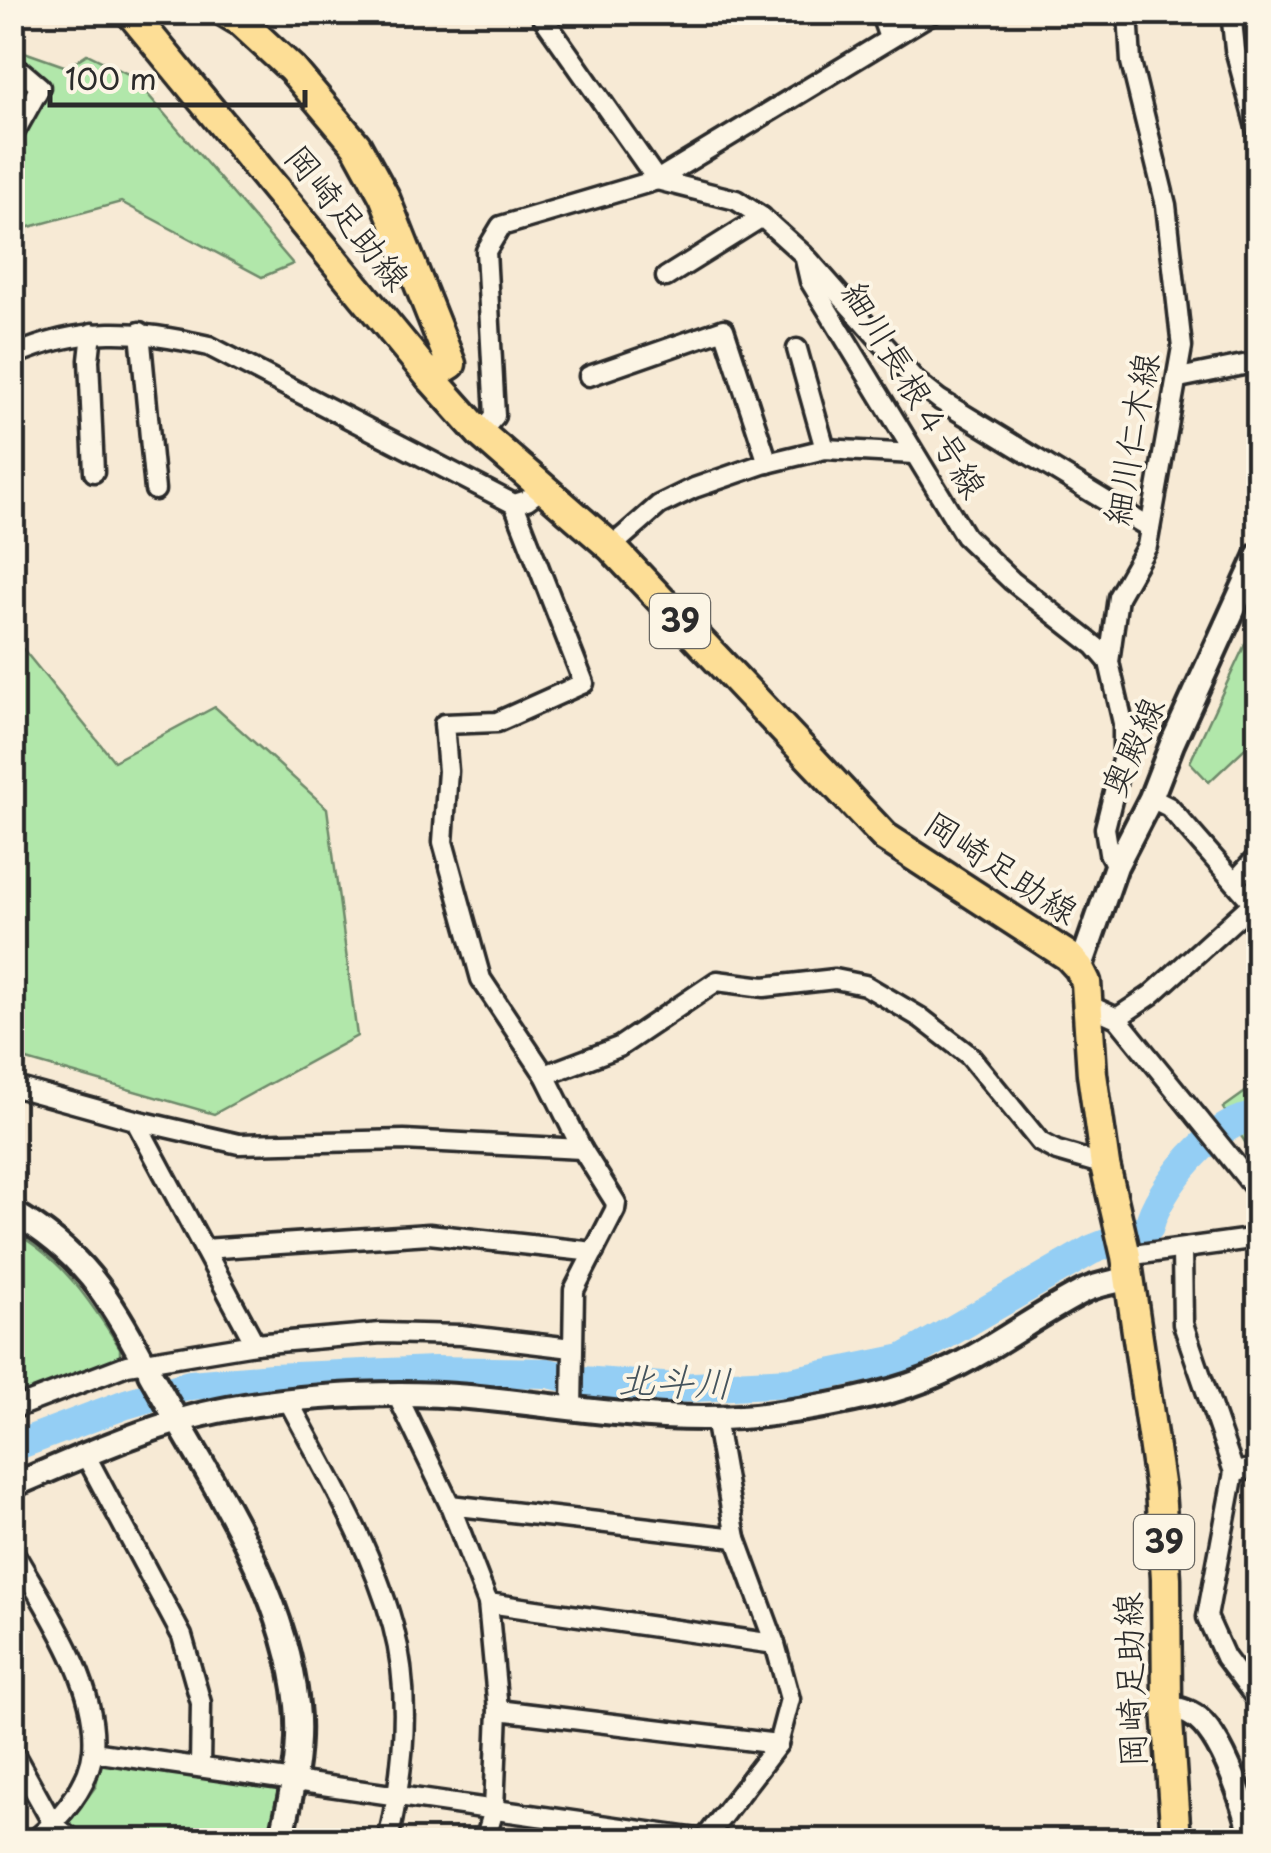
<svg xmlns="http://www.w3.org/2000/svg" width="1271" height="1853" viewBox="0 0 1271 1853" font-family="'Playpen Sans','Klee One',sans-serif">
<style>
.green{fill:#b1e7aa;stroke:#6e896a;stroke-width:2.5}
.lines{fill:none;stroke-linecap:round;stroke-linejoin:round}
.river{stroke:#94cef4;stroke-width:30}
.minor-casing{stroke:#2b2b2b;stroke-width:25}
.tertiary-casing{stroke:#2b2b2b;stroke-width:30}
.primary-casing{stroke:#2b2b2b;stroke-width:35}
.minor{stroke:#fcf5e5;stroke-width:18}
.tertiary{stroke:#fcf5e5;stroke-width:22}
.primary{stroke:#fdde96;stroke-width:28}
.labels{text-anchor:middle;stroke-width:8;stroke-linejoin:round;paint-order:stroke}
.shield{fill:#fcf5e5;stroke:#6a6863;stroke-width:2.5}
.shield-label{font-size:32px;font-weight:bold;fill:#2b2b2b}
.street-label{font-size:35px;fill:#2b2b2b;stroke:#fcf5e5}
.water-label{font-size:38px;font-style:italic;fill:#45545d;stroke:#fcf5e5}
</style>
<rect width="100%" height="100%" fill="#f7ead5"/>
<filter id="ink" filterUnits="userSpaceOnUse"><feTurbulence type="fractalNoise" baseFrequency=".01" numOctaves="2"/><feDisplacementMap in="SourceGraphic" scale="20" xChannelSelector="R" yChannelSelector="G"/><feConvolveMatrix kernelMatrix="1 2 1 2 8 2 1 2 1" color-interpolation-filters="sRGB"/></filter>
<g filter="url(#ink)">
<g class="green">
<polygon points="13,48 67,67 87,54 132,76 293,264 262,277 121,202 22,229 13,245"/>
<polygon points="1248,638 1258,647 1258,736 1209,782 1190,762"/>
<polygon points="23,649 114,761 215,707 327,808 357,1036 214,1114 13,1056 12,651"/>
<polygon points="1258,1083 1258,1162 1223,1108"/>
<path d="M13 1232C62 1258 91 1302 120 1348V1358L13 1399Z"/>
<polygon points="100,1762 278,1788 273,1827 267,1840 92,1840 69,1822 96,1786"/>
</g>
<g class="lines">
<path class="river" d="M12 1447 126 1404 190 1385 272 1378 434 1371 548 1373 582 1381 676 1388 791 1382 903 1359 1091 1250 1149 1227C1157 1189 1217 1116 1258 1117"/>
<g class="minor-casing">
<g id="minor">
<polyline points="539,12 657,180"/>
<polyline points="880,12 889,38"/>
<polyline points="1231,12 1235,49 1258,135"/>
<polyline points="12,63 40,87 12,137"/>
<polyline points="657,180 736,200 762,217 804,255 810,281 965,536 1012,581 1095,646 1109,662"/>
<polyline points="808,259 917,382 940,400 1150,528"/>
<polyline points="666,277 762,217"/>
<polyline points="140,332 155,490"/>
<polyline points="92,333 89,360 94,472"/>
<polyline points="797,349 825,449"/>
<path d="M12 356C82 325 136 329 209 346L514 504 527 500 543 488"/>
<polyline points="589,376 724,329 768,463"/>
<polyline points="1179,378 1258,362"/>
<polyline points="480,433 495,416 486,251 501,226 657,180 934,12"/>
<polyline points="514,504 584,683 497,722 444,724 448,771 443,842 481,979 545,1075 582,1149 616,1203 615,1210 574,1290 572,1409"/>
<polyline points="611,547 659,505 694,488 763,464 825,449 914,454"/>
<polyline points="1116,866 1109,853 1105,828 1123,756 1123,723 1109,662 1118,597 1147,546 1182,347 1166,205 1131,62 1128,12"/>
<polyline points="1236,880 1258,856"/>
<polyline points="1086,1004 1117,1018 1258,1192"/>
<polyline points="1117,1018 1151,995 1253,903 1169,807 1151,798"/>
<polyline points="545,1075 619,1047 717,981 764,987 835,979 865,985 921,1018 969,1055 1040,1142 1057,1151 1105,1165"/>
<polyline points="12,1086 135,1120 239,1144 404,1140 582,1149"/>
<polyline points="135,1120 255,1344"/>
<polyline points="204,1249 429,1234 594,1252"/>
<polyline points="1182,1250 1183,1324 1234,1472 1207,1617 1225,1657 1258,1701"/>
<polyline points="1126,1256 1258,1238"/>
<polyline points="397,1395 450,1505 488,1603 498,1710 494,1810 485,1840"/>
<path d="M289 1402C327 1474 371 1546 393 1626 412 1696 404 1771 388 1840"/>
<polyline points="12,1409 127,1365 255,1344 381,1333 461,1335 572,1348"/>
<polyline points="85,1454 182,1636 201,1703 200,1767"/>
<polyline points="1234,1472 1258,1468"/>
<polyline points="450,1505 736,1538"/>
<path d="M12 1549C44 1606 99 1683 93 1750 90 1785 60 1818 35 1840"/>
<polyline points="488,1603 775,1644"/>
<polyline points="498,1710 778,1744"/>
<polyline points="12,1750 53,1824 73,1840"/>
<polyline points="93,1752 705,1840"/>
<polyline points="704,1840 778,1744 790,1699 775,1644 736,1538 715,1418"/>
</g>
</g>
<g class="tertiary-casing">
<g id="tertiary">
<polyline points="1080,969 1116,866 1151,798 1172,744 1258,555"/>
<path d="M12 1212C81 1251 109 1296 145 1364"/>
<path d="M150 1373C207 1476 285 1585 297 1705 302 1750 291 1797 281 1840"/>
<path d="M12 1486C66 1463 119 1439 175 1422 255 1397 385 1389 469 1397 571 1406 676 1428 779 1413 830 1406 893 1395 941 1373 991 1351 1036 1315 1086 1290 1099 1284 1115 1282 1129 1278"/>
<path d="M1167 1707C1178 1709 1188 1711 1197 1718 1223 1739 1241 1796 1250 1827"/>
</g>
</g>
<g class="primary-casing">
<g id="primary">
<polyline points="130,12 430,377"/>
<polyline points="225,12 240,21 292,69 356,145 384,196 451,364 430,377 480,433 611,547 885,837 1068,956 1079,968 1086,982 1092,1074 1105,1165 1126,1256 1160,1490 1166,1578 1167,1707 1176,1840"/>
</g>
</g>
<use href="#minor" class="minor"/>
<use href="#tertiary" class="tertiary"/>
<use href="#primary" class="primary"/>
</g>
</g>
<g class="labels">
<g class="shield">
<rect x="650" y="594" width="60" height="54" rx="8"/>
<rect x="1134" y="1515" width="60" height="54" rx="8"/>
</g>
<g class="shield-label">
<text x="680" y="632">39</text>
<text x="1164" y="1553">39</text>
</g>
<g class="street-label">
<text transform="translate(347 218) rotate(51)" y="12">岡崎足助線</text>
<text transform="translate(914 390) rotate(59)" y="12">細川長根４号線</text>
<text transform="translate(1132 439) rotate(-80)" y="12">細川仁木線</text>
<text transform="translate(1133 747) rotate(-66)" y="12">奥殿線</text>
<text transform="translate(1001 868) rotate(33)" y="12">岡崎足助線</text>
<text transform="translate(1131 1680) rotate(-92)" y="12">岡崎足助線</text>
</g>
<g class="water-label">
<text transform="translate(675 1382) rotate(2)" y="13">北斗川</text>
</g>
</g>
<rect width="1271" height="1853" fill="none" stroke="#fcf5e5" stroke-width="50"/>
<rect x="25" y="25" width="1221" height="1803" fill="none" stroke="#2b2b2b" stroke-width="4" filter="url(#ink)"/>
<path d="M50 90v15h255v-15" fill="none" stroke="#2b2b2b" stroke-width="5"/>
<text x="65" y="90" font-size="30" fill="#2b2b2b" stroke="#fcf5e5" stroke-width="8" paint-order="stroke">100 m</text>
</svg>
